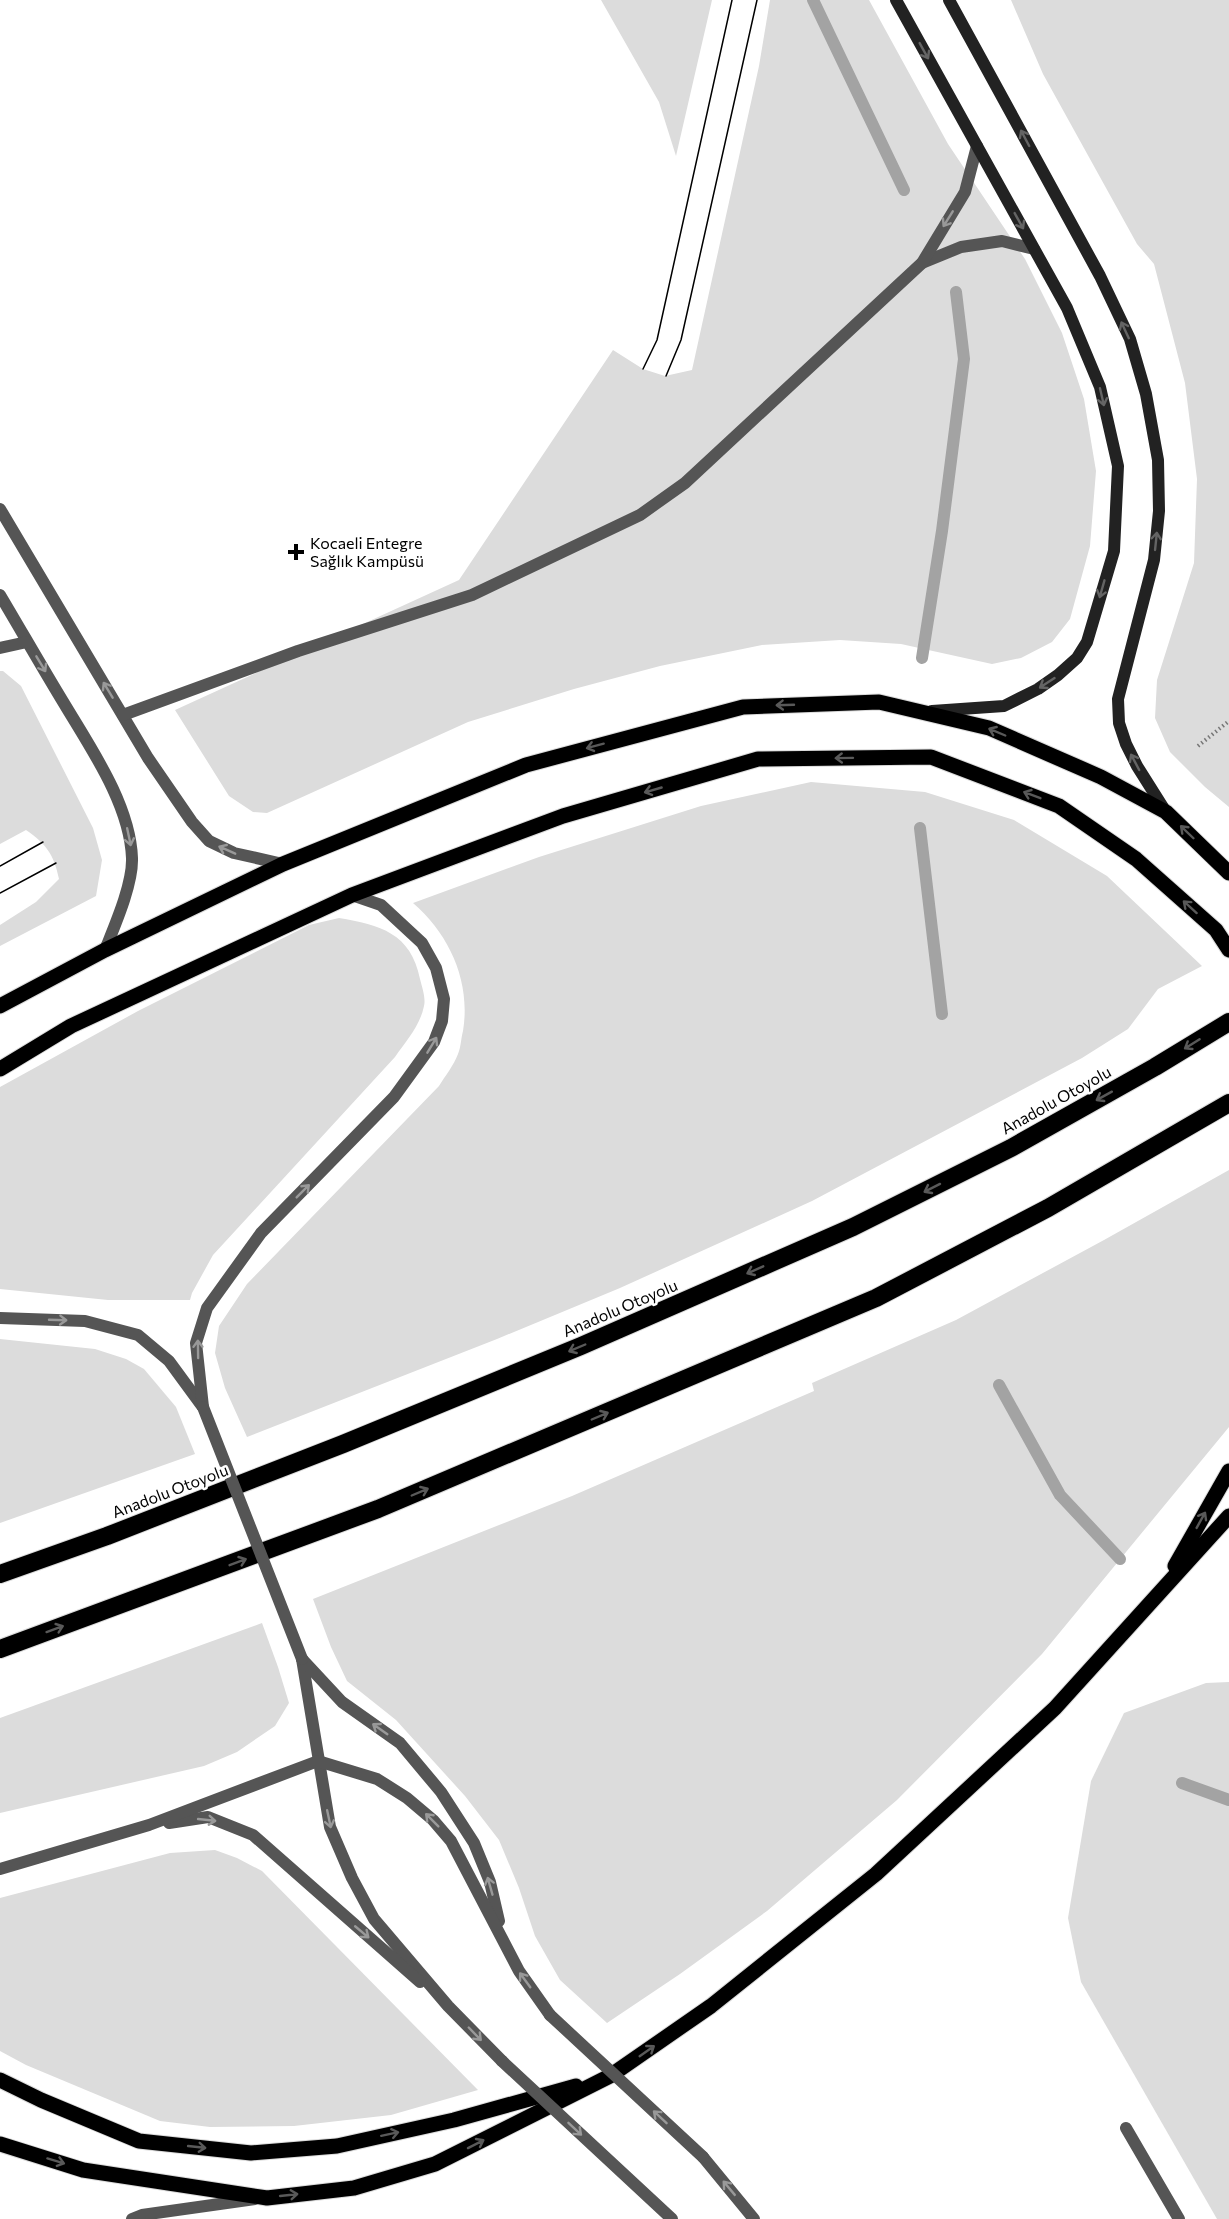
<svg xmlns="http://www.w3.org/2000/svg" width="1229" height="2219" viewBox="0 0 1229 2219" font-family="Commissioner,sans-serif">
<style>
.green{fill:#dcdcdc}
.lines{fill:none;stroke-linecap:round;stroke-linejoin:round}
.stream{stroke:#a3a3a3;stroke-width:12}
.primary-casing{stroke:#dbdbdb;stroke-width:17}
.motorway-casing{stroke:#dbdbdb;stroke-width:20}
.path{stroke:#777;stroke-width:4;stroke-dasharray:1.5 3;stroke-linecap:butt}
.service{stroke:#555;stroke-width:12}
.minor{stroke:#555;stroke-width:12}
.tertiary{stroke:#555;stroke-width:12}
.secondary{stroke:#222;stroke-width:12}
.primary{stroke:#000;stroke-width:15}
.motorway{stroke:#000;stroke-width:18}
.tram{stroke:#000;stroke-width:1.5}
.tertiary-bridge{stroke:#555;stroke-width:12}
.oneway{stroke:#646464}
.oneway2{stroke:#999}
.oneway3{stroke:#595959}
.poi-dot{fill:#000;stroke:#fff;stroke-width:2}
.labels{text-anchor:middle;stroke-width:5;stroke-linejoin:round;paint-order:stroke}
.poi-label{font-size:16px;fill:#000;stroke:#fff;text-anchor:start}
.street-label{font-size:16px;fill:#000;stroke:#fff}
</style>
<rect width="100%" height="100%" fill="#fff"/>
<g class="green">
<polygon points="601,0 712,0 676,156 659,102"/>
<polygon points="770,0 869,0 948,144 1025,259 1062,333 1084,399 1096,471 1090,546 1070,619 1052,642 1021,658 992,664 901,644 840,640 762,645 660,666 574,689 468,722 267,813 253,812 229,796 175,710 459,580 613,350 643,369 665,376 692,370 759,66"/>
<polygon points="1011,0 1229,0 1229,807 1205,787 1170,752 1155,718 1157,680 1194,563 1197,479 1185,383 1154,264 1137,244 1043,74"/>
<path d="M0 671H3L21 686 93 828 102 860 96 896 0 946V925L36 902 59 879C54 854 46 844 26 830L0 844Z"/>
<path d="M811 782 925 792 1014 820 1107 876 1202 966 1158 989 1128 1029 1082 1058 812 1201 620 1288 497 1339 247 1437 225 1388 215 1353 219 1326 247 1284 439 1086C445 1076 454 1065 458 1054 461 1047 461 1038 463 1031 471 982 450 935 413 903L539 857 701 806Z"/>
<path d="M339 918C380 925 411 933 420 979 422 987 426 998 424 1006 420 1026 406 1041 395 1057L213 1255 192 1293 190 1300H108L0 1289V1087L138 1011 309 925Z"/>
<polygon points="1229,1170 1229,1427 1042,1654 897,1800 767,1911 680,1974 607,2023 560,1980 535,1936 519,1888 499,1840 465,1796 396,1720 347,1681 331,1647 313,1599 572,1496 814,1391 812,1383 956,1320 1104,1240"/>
<polygon points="0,1339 95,1349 126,1359 144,1369 176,1407 195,1454 0,1523"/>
<polygon points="262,1623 278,1667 289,1703 275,1726 237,1752 204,1766 0,1813 0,1718"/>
<polygon points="1229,1682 1229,2219 1217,2219 1081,1982 1068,1918 1091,1781 1124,1713 1206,1683"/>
<polygon points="215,1850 237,1858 262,1871 478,2090 391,2115 294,2126 210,2127 160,2121 26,2065 0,2051 0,1898 170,1853"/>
</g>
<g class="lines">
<g class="stream">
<polyline points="813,0 904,190"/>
<polyline points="922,658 942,531 964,359 956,292"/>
<polyline points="920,828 942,1014"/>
<polyline points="999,1385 1060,1495 1120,1559"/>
<polyline points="1182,1783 1229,1800"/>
</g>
<g class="primary-casing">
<g id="primary">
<polyline points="0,1006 105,950 283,864 526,765 743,707 879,702 989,728 1101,777 1166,812 1229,873"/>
<polyline points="0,1069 71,1026 352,895 563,816 758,759 931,757 1059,806 1136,859 1216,930 1229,950"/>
<polyline points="1175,1566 1229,1471"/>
<polyline points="0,2080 41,2100 139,2141 251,2153 337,2146 454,2120 576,2086"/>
<polyline points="0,2144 83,2170 267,2198 354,2188 435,2164 610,2076 711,2006 876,1874 1055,1708 1229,1516"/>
</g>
</g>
<g class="motorway-casing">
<g id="motorway">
<polyline points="0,1574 107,1536 343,1444 581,1346 853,1227 1011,1148 1155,1067 1229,1022"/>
<polyline points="0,1649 378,1509 876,1298 1048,1208 1229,1103"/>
</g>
</g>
<polyline class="path" points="1198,746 1229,721"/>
<g class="service">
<polyline points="0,509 148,758 192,822 209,841 234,853 283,864"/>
<path d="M0 595C22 632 43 669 65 705 92 750 130 805 132 858 133 884 115 925 105 950"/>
<polyline points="0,648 27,642"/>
</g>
<g class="minor">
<polyline points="922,263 961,247 1002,241 1034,249"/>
<polyline points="123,715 298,651 472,595 640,515 685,483 922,263 965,192 977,146"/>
<polyline points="1126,2128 1179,2219"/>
</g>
<g class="tertiary">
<polyline points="0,1318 85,1321 138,1335 169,1361 202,1406"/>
<polyline points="203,1407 196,1343 207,1308 261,1233 394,1097 434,1042 442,1021 444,999 436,968 422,943 381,905 352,895"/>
<polyline points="302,1659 330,1827 352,1878 374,1919 448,2006 502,2061"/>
<polyline points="302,1659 342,1702 400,1743 441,1792 474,1843 490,1882 499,1921"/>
<polyline points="169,1823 208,1817 253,1835 420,1982"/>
<polyline points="0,1869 149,1825 318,1761 377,1779 407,1798 433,1820 451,1841 519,1971 550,2015"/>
<polyline points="703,2157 754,2219"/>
<polyline points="132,2219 142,2215 255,2199"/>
</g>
<g class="secondary">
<polyline points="896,0 1067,308 1100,387 1118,466 1114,551 1087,642 1077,658 1058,675 1038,689 1004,706 932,711"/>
<polyline points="949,0 1100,276 1130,339 1146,394 1158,460 1159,511 1154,560 1118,699 1119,723 1126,744 1137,766 1166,812"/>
</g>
<use href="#primary" class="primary"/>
<use href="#motorway" class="motorway"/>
<g class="tram">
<polyline points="643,369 657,340 732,0"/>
<polyline points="666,376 681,340 757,0"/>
<polyline points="0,866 43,842"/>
<polyline points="0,893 56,863"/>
</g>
<g class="tertiary-bridge">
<polyline points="203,1407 302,1659"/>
<polyline points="550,2015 703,2157"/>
<polyline points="502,2061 672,2219"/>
</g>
</g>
<defs><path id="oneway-shaft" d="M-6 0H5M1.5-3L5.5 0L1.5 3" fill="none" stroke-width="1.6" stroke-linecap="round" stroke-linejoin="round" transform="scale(1.5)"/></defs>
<g class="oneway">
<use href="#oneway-shaft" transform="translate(924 51) rotate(61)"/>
<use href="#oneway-shaft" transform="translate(1025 138) rotate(-118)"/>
<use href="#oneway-shaft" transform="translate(1019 221) rotate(61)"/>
<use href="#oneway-shaft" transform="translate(1125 330) rotate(-115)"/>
<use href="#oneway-shaft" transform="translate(1102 397) rotate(77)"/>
<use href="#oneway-shaft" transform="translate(1156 541) rotate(-84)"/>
<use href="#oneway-shaft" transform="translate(1102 589) rotate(106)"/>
<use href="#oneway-shaft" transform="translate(1047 683) rotate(147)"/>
<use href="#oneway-shaft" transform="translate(1135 762) rotate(-118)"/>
</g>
<g class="oneway2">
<use href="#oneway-shaft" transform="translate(948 219) rotate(122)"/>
<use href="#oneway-shaft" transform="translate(41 664) rotate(59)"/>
<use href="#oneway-shaft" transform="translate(108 690) rotate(-121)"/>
<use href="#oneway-shaft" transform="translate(129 837) rotate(78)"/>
<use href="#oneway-shaft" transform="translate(227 850) rotate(-156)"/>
<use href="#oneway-shaft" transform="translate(432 1045) rotate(-59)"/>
<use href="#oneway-shaft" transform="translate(303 1191) rotate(-45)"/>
<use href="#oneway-shaft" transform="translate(58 1320) rotate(2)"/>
<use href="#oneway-shaft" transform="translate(198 1349) rotate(-91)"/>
<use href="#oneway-shaft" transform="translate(380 1729) rotate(-145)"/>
<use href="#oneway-shaft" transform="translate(329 1819) rotate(78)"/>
<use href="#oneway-shaft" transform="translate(207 1820) rotate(6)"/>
<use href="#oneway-shaft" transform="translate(432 1820) rotate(-135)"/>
<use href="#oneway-shaft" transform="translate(490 1886) rotate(-106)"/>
<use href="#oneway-shaft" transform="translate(362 1932) rotate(40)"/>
<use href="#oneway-shaft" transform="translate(525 1980) rotate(-126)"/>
<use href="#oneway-shaft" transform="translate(475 2034) rotate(46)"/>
<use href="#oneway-shaft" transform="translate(660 2117) rotate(-137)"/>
<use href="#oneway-shaft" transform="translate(575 2129) rotate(43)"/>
<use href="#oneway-shaft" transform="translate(729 2188) rotate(-130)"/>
</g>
<g class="oneway3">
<use href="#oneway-shaft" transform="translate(785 705) rotate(178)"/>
<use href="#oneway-shaft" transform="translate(997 732) rotate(-157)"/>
<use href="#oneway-shaft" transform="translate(595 746) rotate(165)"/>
<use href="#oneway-shaft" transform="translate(844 758) rotate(179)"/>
<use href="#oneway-shaft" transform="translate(653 790) rotate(164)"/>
<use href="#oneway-shaft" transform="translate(1032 795) rotate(-159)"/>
<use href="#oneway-shaft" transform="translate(1187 832) rotate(-136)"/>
<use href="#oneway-shaft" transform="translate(1190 907) rotate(-138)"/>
<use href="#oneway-shaft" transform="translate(1192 1044) rotate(148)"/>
<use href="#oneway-shaft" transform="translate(1104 1096) rotate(151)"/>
<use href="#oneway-shaft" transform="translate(932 1188) rotate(153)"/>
<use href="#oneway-shaft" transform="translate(755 1270) rotate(156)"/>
<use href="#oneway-shaft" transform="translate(577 1348) rotate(157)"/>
<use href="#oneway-shaft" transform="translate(600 1416) rotate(-23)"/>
<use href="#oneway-shaft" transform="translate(420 1492) rotate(-23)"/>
<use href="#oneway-shaft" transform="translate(1201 1520) rotate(-61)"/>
<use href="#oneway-shaft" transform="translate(238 1562) rotate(-21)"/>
<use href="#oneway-shaft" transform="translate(55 1629) rotate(-20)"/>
<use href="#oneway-shaft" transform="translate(647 2051) rotate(-35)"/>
<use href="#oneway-shaft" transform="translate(390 2134) rotate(-12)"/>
<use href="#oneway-shaft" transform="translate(476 2144) rotate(-27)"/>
<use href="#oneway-shaft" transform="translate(197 2147) rotate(6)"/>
<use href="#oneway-shaft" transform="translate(56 2161) rotate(17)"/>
<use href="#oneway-shaft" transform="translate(289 2195) rotate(-6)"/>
</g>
<path class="poi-dot" d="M293 543h6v6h6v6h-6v6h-6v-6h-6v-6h6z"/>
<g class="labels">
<g class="poi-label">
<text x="310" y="549">Kocaeli Entegre<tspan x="310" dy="18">Sağlık Kampüsü</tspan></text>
</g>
<g class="street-label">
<text transform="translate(1056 1100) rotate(-29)" y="6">Anadolu Otoyolu</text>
<text transform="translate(620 1308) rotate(-23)" y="6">Anadolu Otoyolu</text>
<text transform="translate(170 1491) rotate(-21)" y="6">Anadolu Otoyolu</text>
</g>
</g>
</svg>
